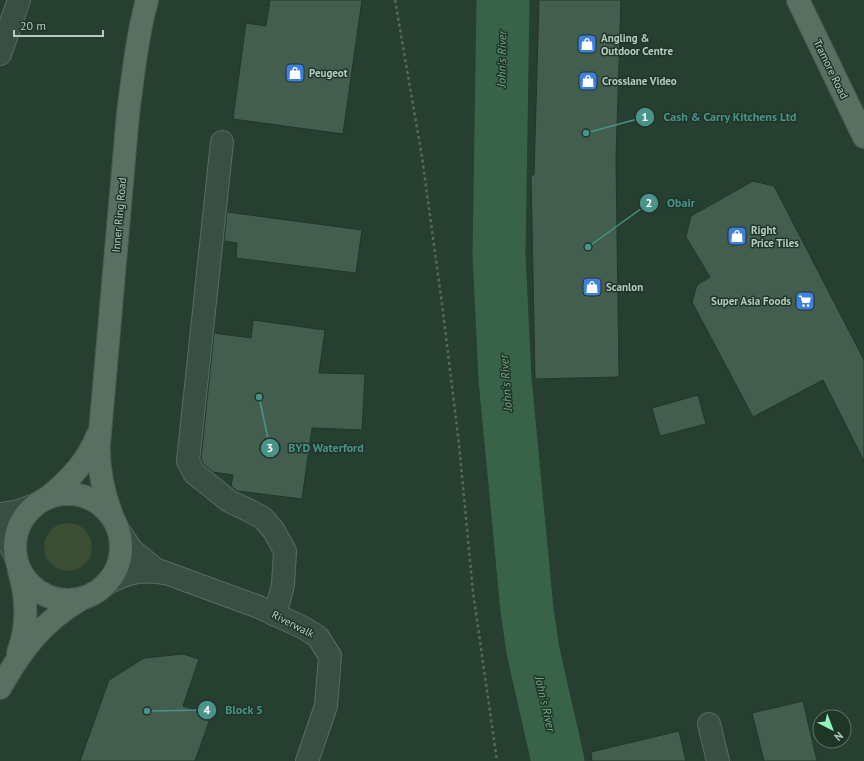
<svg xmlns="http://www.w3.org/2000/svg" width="864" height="761" viewBox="0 0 864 761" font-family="'PT Sans',sans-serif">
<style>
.green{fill:#3b4e33}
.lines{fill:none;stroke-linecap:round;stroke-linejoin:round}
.river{stroke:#386349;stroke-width:53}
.building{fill:#435e4f;stroke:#21372a}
.minor-casing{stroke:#586d61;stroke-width:24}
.major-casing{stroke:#475c4f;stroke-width:24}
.path{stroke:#566a55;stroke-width:2.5;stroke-dasharray:3 3;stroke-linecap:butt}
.minor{stroke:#3a4f43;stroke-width:22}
.major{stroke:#596f62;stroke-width:22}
.labels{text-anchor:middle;stroke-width:3;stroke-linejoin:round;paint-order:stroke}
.poi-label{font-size:11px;font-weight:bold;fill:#b7cabf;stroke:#1f3528;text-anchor:start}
.street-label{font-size:11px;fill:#b7cabf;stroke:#1f3528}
.water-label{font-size:12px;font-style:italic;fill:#71a787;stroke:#1f3528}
.leader{fill:none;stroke:#4a938a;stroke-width:1.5}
.callout-dot{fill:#4a938a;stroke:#1f3528;stroke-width:1.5}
.mark-label{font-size:12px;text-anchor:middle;font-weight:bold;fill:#fff}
.callout-label{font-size:12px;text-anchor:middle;font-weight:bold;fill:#4a938a;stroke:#1f3528;stroke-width:3;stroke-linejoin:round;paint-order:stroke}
</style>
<rect width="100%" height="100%" fill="#263f30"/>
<circle class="green" cx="68" cy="547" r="24"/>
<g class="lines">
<polyline class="river" points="503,0 499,255 505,379 527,610 533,651 558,761"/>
</g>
<g class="building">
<polygon points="270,0 362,0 343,134 233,119 246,23 266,26"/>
<polygon points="539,0 621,0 616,158 619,377 535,379 531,175 534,175"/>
<polygon points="753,181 774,186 864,360 864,461 823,380 753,417 692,302 697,285 710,277 686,237 691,216"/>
<polygon points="227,212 362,230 356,273 236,258 237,243 224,241"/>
<polygon points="253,320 325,330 319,373 365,374 362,430 312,428 302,499 237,491 231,486 233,475 213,472 204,465 201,459 214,333 251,338"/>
<polygon points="698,395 706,424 660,436 652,408"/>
<polygon points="183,654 199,659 183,706 211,716 195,761 80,761 109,680 144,658"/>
<polygon points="803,701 817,761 764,761 752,713"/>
<polygon points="679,731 686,761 592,761 591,752"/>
</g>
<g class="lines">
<g class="minor-casing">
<g id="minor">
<polyline points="0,54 19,0"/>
<polyline points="222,142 188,461 194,473 208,484 229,501 252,512 263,518 274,531 285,551 283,585 275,615"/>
<polyline points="0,514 15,512 35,505"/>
<polyline points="119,531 132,550 155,569 259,607 304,628 318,637 330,656 326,706 307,761"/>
<polyline points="0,532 10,545 15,555"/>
<path d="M106 584C125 573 141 569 163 573"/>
<polyline points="709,724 718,761"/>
</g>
</g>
<g class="major-casing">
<g id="major">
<polyline points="798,0 864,137"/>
<circle cx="68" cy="547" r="53"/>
<path d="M47 498C69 481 87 462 97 436"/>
<path d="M113 518C103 493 98 470 99 444L128 114C133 76 137 37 147 0"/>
<path d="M18 653C28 626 27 597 19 571"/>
<path d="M0 688C23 648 42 622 83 598"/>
</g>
</g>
<polyline class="path" points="395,0 422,157 442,304 459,444 473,592 497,761"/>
<use href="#minor" class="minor"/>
<use href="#major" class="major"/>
</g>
<defs>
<g id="shop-square" transform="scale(1)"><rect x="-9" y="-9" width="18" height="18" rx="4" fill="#3f7fe0" stroke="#1f3528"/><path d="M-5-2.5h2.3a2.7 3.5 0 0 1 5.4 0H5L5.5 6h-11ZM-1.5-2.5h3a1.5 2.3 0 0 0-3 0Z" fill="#fff"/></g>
<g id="supermarket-square" transform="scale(1)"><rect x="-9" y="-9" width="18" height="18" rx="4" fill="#3f7fe0" stroke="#1f3528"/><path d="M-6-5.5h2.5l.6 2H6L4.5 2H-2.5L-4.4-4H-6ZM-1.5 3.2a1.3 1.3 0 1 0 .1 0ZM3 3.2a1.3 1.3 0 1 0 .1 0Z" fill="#fff"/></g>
</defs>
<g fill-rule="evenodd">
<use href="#shop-square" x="587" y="44"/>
<use href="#shop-square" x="295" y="73"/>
<use href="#shop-square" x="588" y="81"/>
<use href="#shop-square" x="737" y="236"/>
<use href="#shop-square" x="592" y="287"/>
<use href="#supermarket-square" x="805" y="301"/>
</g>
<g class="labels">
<g class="poi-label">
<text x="601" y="42">Angling &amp;<tspan x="601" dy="13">Outdoor Centre</tspan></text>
<text x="309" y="77">Peugeot</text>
<text x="602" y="85">Crosslane Video</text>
<text x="751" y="234">Right<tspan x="751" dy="13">Price Tiles</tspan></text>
<text x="606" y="291">Scanlon</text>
<text x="791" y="305" text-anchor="end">Super Asia Foods</text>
</g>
<g class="street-label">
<text transform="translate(831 69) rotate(64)" y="4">Tramore Road</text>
<text transform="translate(119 215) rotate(-85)" y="4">Inner Ring Road</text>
<text transform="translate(293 624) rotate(27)" y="4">Riverwalk</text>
</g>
<g class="water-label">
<text transform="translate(502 59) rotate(-89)" y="4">John's River</text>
<text transform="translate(506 383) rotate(-94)" y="4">John's River</text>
<text transform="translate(545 704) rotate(77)" y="4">John's River</text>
</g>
</g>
<path class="leader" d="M586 133L645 117M588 247L649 203M259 397L270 448M147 711L207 710"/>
<g class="callout-dot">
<circle cx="586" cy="133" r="4"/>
<circle cx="588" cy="247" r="4"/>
<circle cx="259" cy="397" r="4"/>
<circle cx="147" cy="711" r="4"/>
<circle cx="645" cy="117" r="10"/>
<circle cx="649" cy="203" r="10"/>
<circle cx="270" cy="448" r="10"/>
<circle cx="207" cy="710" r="10"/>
</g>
<g class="mark-label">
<text x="645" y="121">1</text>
<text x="649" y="207">2</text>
<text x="270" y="452">3</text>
<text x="207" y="714">4</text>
</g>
<g class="callout-label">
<text x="730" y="121">Cash &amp; Carry Kitchens Ltd</text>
<text x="681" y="207">Obair</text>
<text x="326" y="452">BYD Waterford</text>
<text x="244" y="714">Block 5</text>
</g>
<g transform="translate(832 729) rotate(138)"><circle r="19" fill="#1f3528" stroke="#5c7164"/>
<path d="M0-3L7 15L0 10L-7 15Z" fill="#91f5bd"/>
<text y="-6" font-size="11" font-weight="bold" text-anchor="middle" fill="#b7cabf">N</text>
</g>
<path d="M14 30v6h89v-6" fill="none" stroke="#b7cabf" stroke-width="2"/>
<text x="20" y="30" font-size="12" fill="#b7cabf" stroke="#1f3528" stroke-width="3" paint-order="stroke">20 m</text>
</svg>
